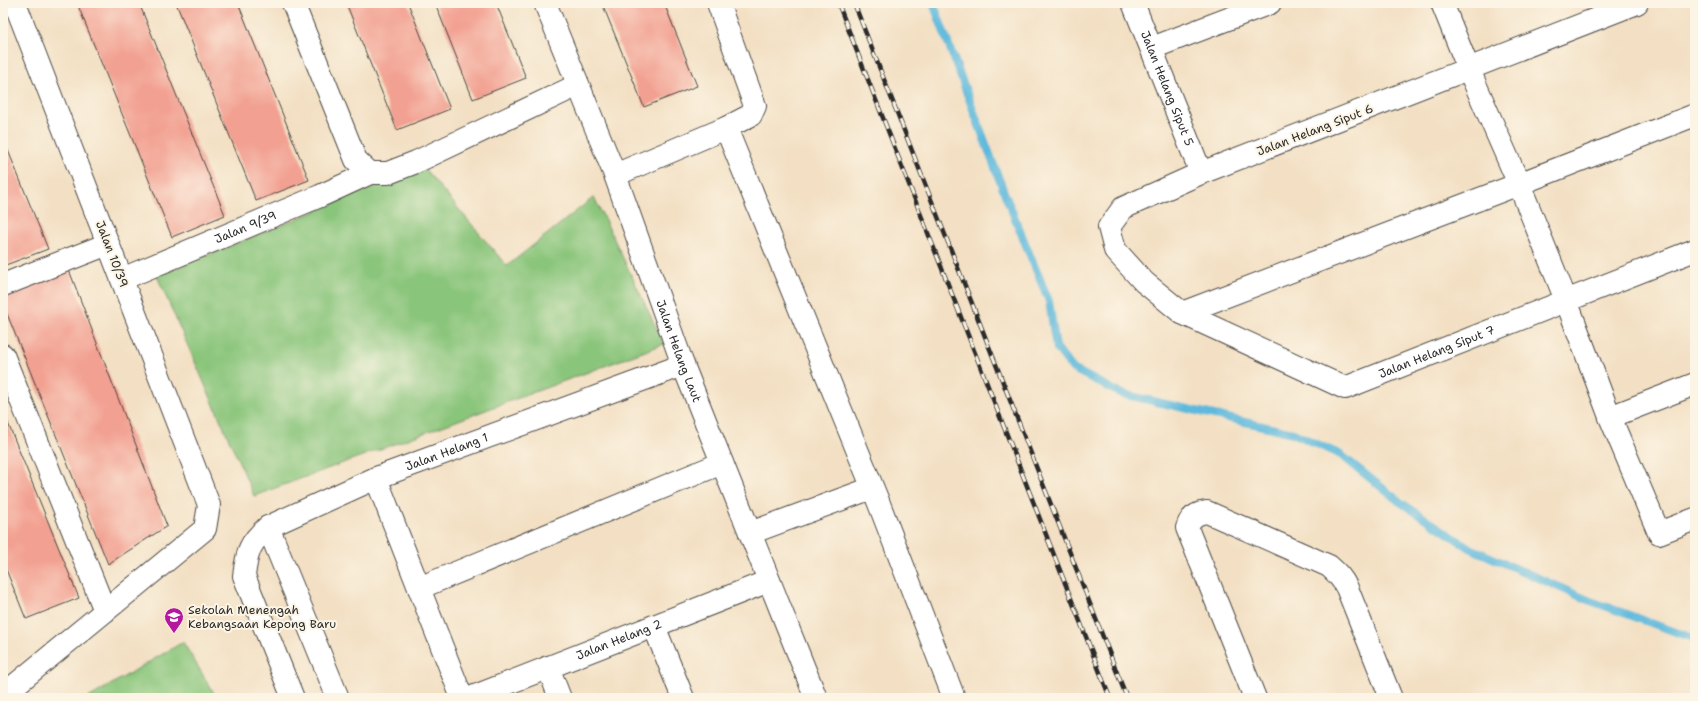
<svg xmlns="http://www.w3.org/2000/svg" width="1698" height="701" viewBox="0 0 1698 701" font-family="'Shantell Sans',sans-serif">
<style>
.green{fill:#89c57a;stroke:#5a7852}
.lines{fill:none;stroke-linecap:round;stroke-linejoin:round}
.stream{stroke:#5eb9dc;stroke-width:8}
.building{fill:#f2a091}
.minor-casing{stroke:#494642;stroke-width:24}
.minor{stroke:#fff;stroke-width:22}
.rail-casing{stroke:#2b2b2b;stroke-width:4.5}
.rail{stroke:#fcf5e5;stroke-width:3;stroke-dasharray:9;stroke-linecap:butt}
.labels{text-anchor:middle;stroke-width:4;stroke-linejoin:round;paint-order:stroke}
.street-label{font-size:12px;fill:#2b2b2b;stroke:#fcf5e5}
.poi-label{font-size:12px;fill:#2b2b2b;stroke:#fcf5e5;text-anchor:start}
</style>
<rect width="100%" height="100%" fill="#fcf5e5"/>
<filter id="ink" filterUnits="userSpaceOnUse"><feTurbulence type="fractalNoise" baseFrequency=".025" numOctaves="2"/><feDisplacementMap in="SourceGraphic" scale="8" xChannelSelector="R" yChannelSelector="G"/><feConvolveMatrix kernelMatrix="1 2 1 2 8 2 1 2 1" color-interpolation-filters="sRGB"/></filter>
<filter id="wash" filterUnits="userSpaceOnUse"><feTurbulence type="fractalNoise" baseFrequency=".012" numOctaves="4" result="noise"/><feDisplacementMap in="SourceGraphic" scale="16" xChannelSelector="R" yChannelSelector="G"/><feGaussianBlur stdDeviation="0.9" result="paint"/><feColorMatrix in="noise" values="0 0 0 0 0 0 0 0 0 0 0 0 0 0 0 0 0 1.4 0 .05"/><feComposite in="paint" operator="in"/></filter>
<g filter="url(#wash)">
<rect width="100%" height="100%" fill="#f3e0c4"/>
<g class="green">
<polygon points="423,167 507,266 594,197 664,344 254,496 157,276"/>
<polygon points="183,642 217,698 88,698"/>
</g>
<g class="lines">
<polyline class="stream" points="933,3 1004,192 1049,301 1056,347 1073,369 1122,394 1293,433 1341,455 1400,502 1470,548 1588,600 1695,639"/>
</g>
<g id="blocks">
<g class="building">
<polygon points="77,3 139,3 225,215 172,237"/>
<polygon points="176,3 238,3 309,180 256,201"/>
<polygon points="346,3 408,3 450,109 397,130"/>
<polygon points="435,3 496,3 526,78 473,99"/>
<polygon points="602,3 664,3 697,86 644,107"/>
<polygon points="3,138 48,249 3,266"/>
<polygon points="69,270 167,526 108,564 3,304 3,295"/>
<polygon points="3,411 79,598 26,619 3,562"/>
</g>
</g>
</g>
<g filter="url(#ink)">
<use href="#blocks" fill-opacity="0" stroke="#494642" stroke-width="1"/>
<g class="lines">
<g class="minor-casing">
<g id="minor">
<polyline points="293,3 356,160 370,173 388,173 416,162 578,85"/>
<path id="s1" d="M545 3 615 175 683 365 816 698"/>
<polyline points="718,3 755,106 751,115 726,128"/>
<path id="s2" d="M1133 3 1201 173"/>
<polyline points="1442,3 1469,70 1519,184 1566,300 1610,417 1659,533 1695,519"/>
<path id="s3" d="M1637 3 1201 173 1123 208 1109 227 1115 250 1144 282 1182 313 1345 388 1695 250"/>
<polyline points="1152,48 1270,3"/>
<polyline points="615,175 726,128 878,501 954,698"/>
<path id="s4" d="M122 279 320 196 370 173"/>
<polyline points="3,285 108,244"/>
<polyline points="1182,313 1519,184 1695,115"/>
<polyline points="3,355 105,611"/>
<polyline points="1610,417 1695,384"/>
<polyline points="376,478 462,698"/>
<polyline points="268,527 338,698"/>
<polyline points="750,533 872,488"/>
<polyline points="419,588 722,463"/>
<polyline points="654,626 683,698"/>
<polyline points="548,667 560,698"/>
<polyline points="3,695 205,529 209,505 15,3"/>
<path id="s5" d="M293 698 244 576C247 552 249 543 268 527L376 478 683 365"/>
<path id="s6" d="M470 698 769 581"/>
<path d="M1255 698 1187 528C1190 517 1197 513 1207 512L1329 566C1337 573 1342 578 1347 588L1391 698"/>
</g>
</g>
<use href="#minor" class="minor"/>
<g class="rail-casing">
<g id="rail">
<polyline points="838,3 1110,698"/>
<polyline points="854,3 1127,698"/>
</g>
</g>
<use href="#rail" class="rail"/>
</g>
</g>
<defs>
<g id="school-pin" transform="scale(1)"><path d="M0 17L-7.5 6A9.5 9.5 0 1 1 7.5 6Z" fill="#b5179e" stroke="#fcf5e5"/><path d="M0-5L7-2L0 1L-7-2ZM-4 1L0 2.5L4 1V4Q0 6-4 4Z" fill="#fff"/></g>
</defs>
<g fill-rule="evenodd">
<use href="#school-pin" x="174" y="617"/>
</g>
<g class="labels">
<g class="street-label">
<text dy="4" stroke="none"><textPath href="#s2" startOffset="92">Jalan Helang Siput 5</textPath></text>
<text transform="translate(1315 130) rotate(-21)" y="4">Jalan Helang Siput 6</text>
<text dy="4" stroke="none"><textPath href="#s4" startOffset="134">Jalan 9/39</textPath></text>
<text transform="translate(112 254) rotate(69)" y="4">Jalan 10/39</text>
<text dy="4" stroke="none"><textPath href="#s1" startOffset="373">Jalan Helang Laut</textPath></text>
<text dy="4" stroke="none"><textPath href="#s3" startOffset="971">Jalan Helang Siput 7</textPath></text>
<text dy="4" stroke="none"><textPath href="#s5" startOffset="382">Jalan Helang 1</textPath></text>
<text dy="4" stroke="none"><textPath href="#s6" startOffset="160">Jalan Helang 2</textPath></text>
</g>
<g class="poi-label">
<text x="188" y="614">Sekolah Menengah<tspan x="188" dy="14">Kebangsaan Kepong Baru</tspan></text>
</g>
</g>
<rect width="1698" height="701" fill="none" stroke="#fcf5e5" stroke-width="16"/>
</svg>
